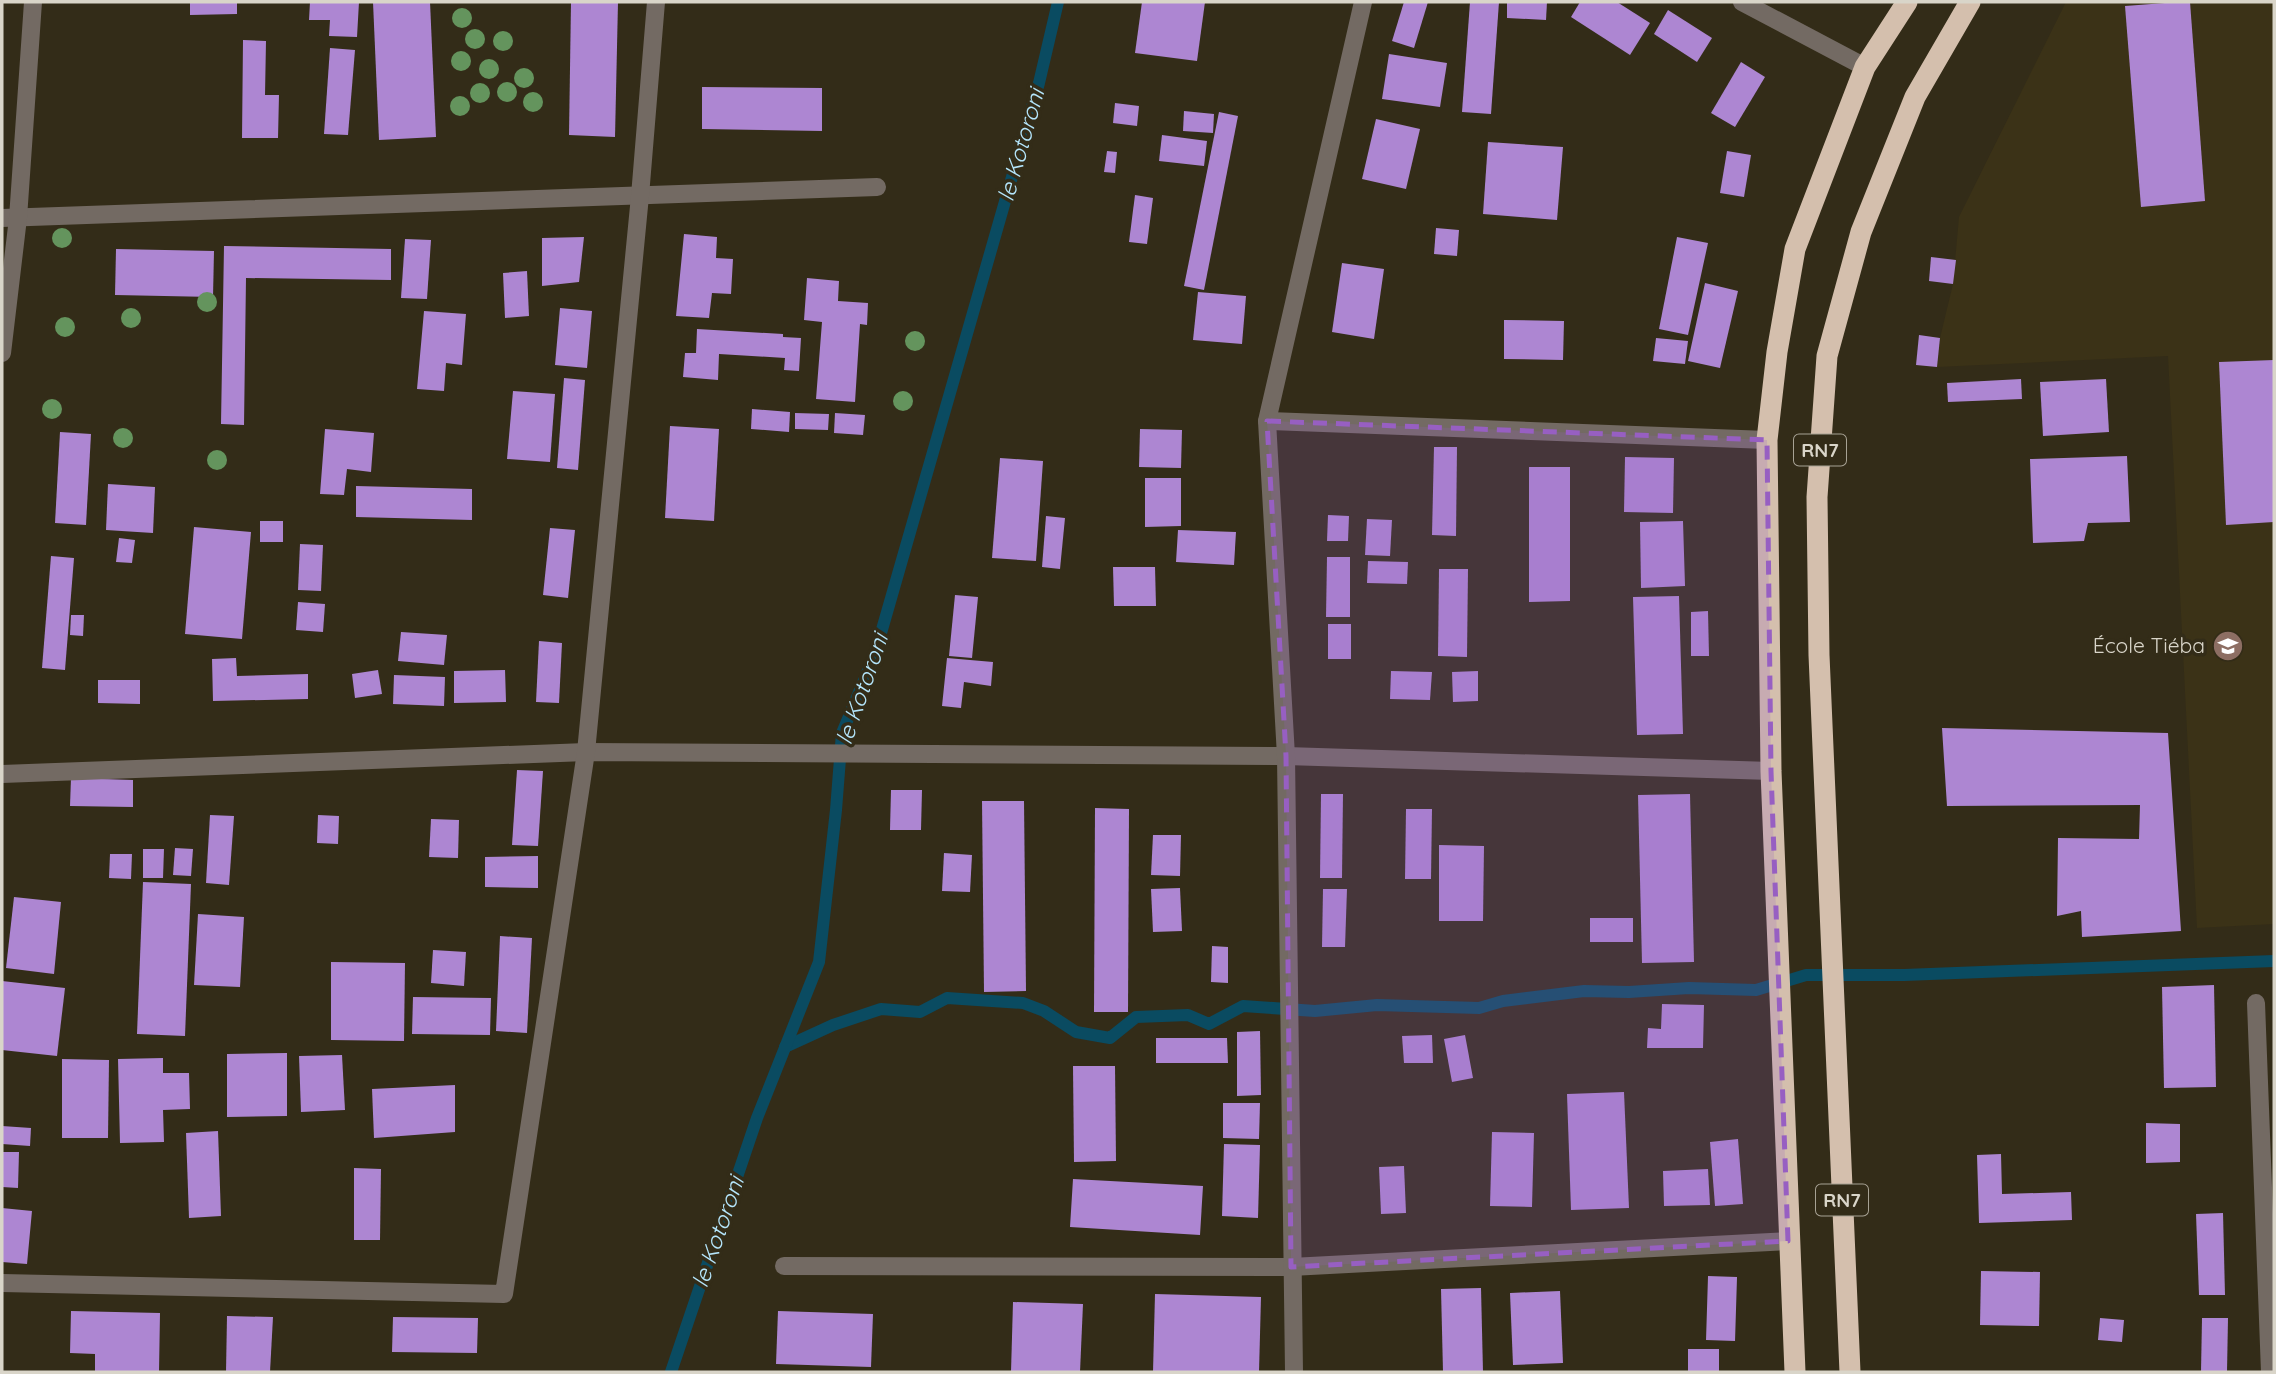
<svg xmlns="http://www.w3.org/2000/svg" width="2276" height="1374" viewBox="0 0 2276 1374" font-family="Quicksand,sans-serif">
<style>
.built{fill:#3b3217}
.lines{fill:none;stroke-linecap:round;stroke-linejoin:round}
.stream{stroke:#0a4b61;stroke-width:12}
.building{fill:#ad86d2}
.minor{stroke:#736a63;stroke-width:18}
.highway{stroke:#d4bfad;stroke-width:21}
.tree{fill:#64945d}
.marked{fill:#975fc2;fill-opacity:0.2;stroke:#975fc2;stroke-width:5;stroke-dasharray:14 9;stroke-linejoin:round}
.labels{text-anchor:middle;stroke-width:7;stroke-linejoin:round;paint-order:stroke}
.shield{fill:#332c18;stroke:#a7a294;stroke-width:2}
.shield-label{font-size:19px;font-weight:bold;fill:#d9d5c9}
.poi-label{font-size:21px;fill:#d9d5c9;stroke:#332c18;text-anchor:end}
.water-label{font-size:23px;font-style:italic;fill:#b5e6fc;stroke:#332c18}
</style>
<rect width="100%" height="100%" fill="#332c18"/>
<polygon class="built" points="2066,2 2274,2 2274,924 2197,928 2168,356 1937,367 1940,338 1953,284 1959,217"/>
<g class="lines">
<g class="stream">
<polyline points="785,1047 833,1025 881,1009 920,1012 947,998 1023,1003 1044,1011 1076,1032 1110,1038 1136,1017 1188,1015 1209,1024 1243,1006 1315,1011 1377,1005 1479,1008 1503,1001 1584,991 1629,992 1689,988 1756,990 1806,975 1904,975 2274,961"/>
<polyline points="671,1372 757,1118 819,962 836,810 842,733 875,654 1039,83 1058,2"/>
</g>
</g>
<g class="building">
<polygon points="190,2 237,2 237,14 190,15"/>
<polygon points="310,2 359,2 357,37 329,36 330,20 309,20"/>
<polygon points="373,2 430,2 436,137 379,140"/>
<polygon points="571,2 618,2 615,137 569,135"/>
<polygon points="1142,2 1205,2 1197,61 1135,53"/>
<polygon points="1404,2 1428,2 1414,48 1392,41"/>
<polygon points="1470,2 1499,2 1491,114 1462,112"/>
<polygon points="1507,2 1547,2 1546,20 1507,18"/>
<polygon points="1580,2 1617,2 1650,23 1630,55 1571,17"/>
<polygon points="2178,2 2190,2 2205,201 2141,207 2125,6"/>
<polygon points="1668,10 1712,38 1697,62 1654,34"/>
<polygon points="243,40 266,41 265,95 279,95 278,138 242,138"/>
<polygon points="330,48 355,50 348,135 324,134"/>
<polygon points="1389,54 1447,63 1440,107 1382,99"/>
<polygon points="1741,62 1765,77 1735,127 1711,113"/>
<polygon points="702,87 822,88 822,131 702,129"/>
<polygon points="1115,103 1139,106 1137,126 1113,123"/>
<polygon points="1184,111 1214,114 1213,133 1183,131"/>
<polygon points="1219,112 1238,116 1204,290 1184,286"/>
<polygon points="1376,119 1420,129 1406,189 1362,179"/>
<polygon points="1162,135 1207,141 1204,166 1159,161"/>
<polygon points="1488,142 1563,147 1557,220 1483,214"/>
<polygon points="1107,151 1117,152 1115,173 1104,172"/>
<polygon points="1727,151 1751,155 1744,197 1720,193"/>
<polygon points="1135,195 1153,198 1147,244 1129,242"/>
<polygon points="1436,228 1459,230 1457,256 1434,254"/>
<polygon points="684,234 717,237 716,258 733,259 731,294 712,293 709,318 676,316"/>
<polygon points="584,237 579,282 542,286 542,238"/>
<polygon points="1677,237 1708,243 1688,335 1659,329"/>
<polygon points="405,239 431,240 427,299 401,298"/>
<polygon points="224,246 391,249 391,280 246,278 244,425 221,424"/>
<polygon points="116,249 214,251 213,297 115,295"/>
<polygon points="1931,257 1956,260 1953,284 1929,281"/>
<polygon points="1342,263 1384,269 1374,339 1332,332"/>
<polygon points="527,271 529,316 505,318 503,273"/>
<polygon points="807,278 839,281 838,301 868,303 867,325 860,324 855,402 816,399 822,322 804,320"/>
<polygon points="1705,283 1738,291 1720,368 1688,361"/>
<polygon points="1198,292 1246,296 1242,344 1193,340"/>
<polygon points="560,308 592,311 587,368 555,365"/>
<polygon points="424,311 466,314 462,365 446,363 444,391 417,389"/>
<polygon points="1504,320 1564,321 1563,360 1504,359"/>
<polygon points="697,329 783,334 783,337 801,338 799,371 784,370 785,358 719,354 718,380 683,377 685,353 696,353"/>
<polygon points="1919,335 1940,338 1937,367 1916,365"/>
<polygon points="1656,338 1688,341 1685,364 1653,361"/>
<polygon points="2274,360 2274,522 2226,525 2219,362"/>
<polygon points="564,378 585,380 578,470 557,468"/>
<polygon points="2021,379 2022,399 1948,402 1947,383"/>
<polygon points="2106,379 2109,432 2043,436 2040,382"/>
<polygon points="513,391 555,394 550,462 507,459"/>
<polygon points="752,409 790,412 789,432 751,429"/>
<polygon points="795,413 829,414 828,430 795,429"/>
<polygon points="835,413 865,415 863,435 834,433"/>
<polygon points="670,426 719,429 714,521 665,518"/>
<polygon points="325,429 374,433 371,472 347,469 344,495 320,494"/>
<polygon points="1140,429 1182,430 1181,468 1139,467"/>
<polygon points="60,432 91,434 86,525 55,523"/>
<polygon points="1434,447 1457,447 1456,536 1432,535"/>
<polygon points="2127,456 2130,522 2088,523 2084,541 2033,543 2030,459"/>
<polygon points="1625,457 1674,458 1673,513 1624,512"/>
<polygon points="1000,458 1043,461 1036,561 992,558"/>
<polygon points="1529,467 1570,467 1570,601 1529,602"/>
<polygon points="1145,478 1181,478 1181,526 1145,527"/>
<polygon points="108,484 155,487 153,533 106,530"/>
<polygon points="356,486 472,489 472,520 356,517"/>
<polygon points="1328,515 1349,516 1348,541 1327,541"/>
<polygon points="1046,516 1065,518 1060,569 1042,567"/>
<polygon points="1367,519 1392,520 1390,556 1365,555"/>
<rect x="260" y="521" width="23" height="21"/>
<polygon points="1683,521 1685,586 1641,588 1640,522"/>
<polygon points="194,527 251,532 242,639 185,634"/>
<polygon points="550,528 575,530 568,598 543,595"/>
<polygon points="1178,530 1236,532 1234,565 1176,562"/>
<polygon points="119,538 135,540 132,563 116,562"/>
<polygon points="300,544 323,545 321,591 298,590"/>
<polygon points="51,556 74,558 65,670 42,668"/>
<polygon points="1327,557 1350,557 1350,617 1326,617"/>
<polygon points="1368,561 1408,562 1407,584 1367,583"/>
<polygon points="1113,567 1155,567 1156,606 1114,606"/>
<polygon points="1439,569 1468,569 1467,657 1438,656"/>
<polygon points="955,595 978,597 972,658 949,656"/>
<polygon points="1679,596 1683,734 1637,735 1633,597"/>
<polygon points="298,602 325,604 323,632 296,630"/>
<polygon points="1708,611 1709,656 1691,656 1691,612"/>
<polygon points="71,615 84,615 83,636 70,635"/>
<rect x="1328" y="624" width="23" height="35"/>
<polygon points="401,632 447,635 444,665 398,661"/>
<polygon points="539,641 562,643 559,703 536,702"/>
<polygon points="236,658 237,676 308,674 308,699 213,701 212,659"/>
<polygon points="947,658 993,662 991,686 964,682 961,708 942,706"/>
<polygon points="378,670 382,694 355,698 352,674"/>
<polygon points="505,670 506,702 454,703 454,671"/>
<polygon points="1391,671 1432,672 1430,700 1390,699"/>
<polygon points="1478,671 1478,701 1453,702 1452,672"/>
<polygon points="394,675 445,677 444,706 393,704"/>
<polygon points="98,680 140,680 140,704 98,703"/>
<polygon points="1942,728 2168,733 2181,931 2082,937 2081,911 2057,916 2058,838 2139,839 2140,805 1947,806"/>
<polygon points="517,770 543,771 538,846 512,845"/>
<polygon points="71,778 133,780 133,807 70,806"/>
<polygon points="891,790 922,790 921,830 890,830"/>
<polygon points="1321,794 1343,794 1342,878 1320,878"/>
<polygon points="1690,794 1694,962 1642,963 1638,795"/>
<polygon points="982,801 1024,801 1026,991 984,992"/>
<polygon points="1095,808 1129,809 1128,1012 1094,1012"/>
<polygon points="1406,809 1432,809 1431,879 1405,879"/>
<polygon points="210,815 234,816 229,885 206,883"/>
<polygon points="318,815 339,816 338,844 317,843"/>
<polygon points="431,819 459,820 458,858 429,857"/>
<polygon points="1153,835 1181,835 1180,876 1151,875"/>
<polygon points="1439,845 1484,846 1483,921 1439,921"/>
<polygon points="175,848 193,849 191,876 173,875"/>
<polygon points="143,849 164,849 163,878 143,878"/>
<polygon points="944,853 972,855 970,892 942,891"/>
<polygon points="110,854 132,854 131,879 109,878"/>
<polygon points="538,856 538,888 485,887 485,857"/>
<polygon points="143,882 191,884 185,1036 137,1034"/>
<polygon points="1180,888 1182,931 1153,932 1151,889"/>
<polygon points="1323,889 1347,889 1345,947 1322,947"/>
<polygon points="14,897 61,902 54,974 6,968"/>
<polygon points="198,914 244,917 240,987 194,985"/>
<rect x="1590" y="918" width="43" height="24"/>
<polygon points="500,936 532,938 527,1033 496,1031"/>
<polygon points="1212,946 1228,947 1228,983 1211,982"/>
<polygon points="433,950 466,952 464,986 431,983"/>
<polygon points="331,962 405,963 404,1041 331,1040"/>
<polygon points="2,981 65,988 57,1056 2,1050"/>
<polygon points="2214,985 2216,1087 2164,1088 2162,987"/>
<polygon points="413,997 491,998 490,1035 412,1034"/>
<polygon points="1662,1004 1704,1005 1703,1048 1647,1048 1648,1028 1661,1029"/>
<polygon points="1260,1031 1261,1095 1237,1096 1237,1032"/>
<polygon points="1432,1035 1433,1063 1404,1063 1402,1036"/>
<polygon points="1465,1035 1473,1078 1452,1082 1444,1039"/>
<polygon points="1156,1038 1227,1038 1228,1063 1156,1063"/>
<polygon points="287,1053 287,1116 227,1117 227,1054"/>
<polygon points="342,1055 345,1110 301,1112 299,1056"/>
<polygon points="163,1058 163,1073 189,1073 190,1109 163,1110 164,1142 120,1143 118,1059"/>
<polygon points="62,1059 109,1060 108,1138 62,1138"/>
<polygon points="1073,1066 1115,1066 1116,1161 1074,1162"/>
<polygon points="455,1085 455,1132 374,1138 372,1089"/>
<polygon points="1624,1092 1629,1208 1571,1210 1567,1094"/>
<polygon points="1223,1103 1260,1103 1259,1139 1223,1138"/>
<polygon points="2146,1123 2180,1124 2180,1162 2146,1163"/>
<polygon points="2,1126 31,1128 30,1146 2,1144"/>
<polygon points="218,1131 221,1216 189,1218 186,1133"/>
<polygon points="1492,1132 1534,1133 1532,1207 1490,1206"/>
<polygon points="1738,1139 1743,1204 1715,1206 1710,1142"/>
<polygon points="1224,1144 1260,1145 1258,1218 1222,1216"/>
<polygon points="2,1152 19,1152 18,1188 2,1187"/>
<polygon points="2001,1154 2002,1194 2071,1192 2072,1220 1979,1223 1977,1155"/>
<polygon points="1404,1166 1406,1213 1381,1214 1379,1167"/>
<polygon points="354,1168 381,1169 380,1240 354,1240"/>
<polygon points="1708,1169 1710,1205 1664,1206 1663,1171"/>
<polygon points="1073,1179 1203,1186 1200,1235 1070,1227"/>
<polygon points="2,1208 32,1211 27,1264 2,1262"/>
<polygon points="2223,1213 2225,1295 2199,1295 2196,1214"/>
<polygon points="1981,1271 2040,1272 2039,1326 1980,1325"/>
<polygon points="1708,1276 1737,1277 1735,1341 1706,1340"/>
<polygon points="1481,1288 1483,1372 1443,1372 1441,1289"/>
<polygon points="1560,1291 1563,1363 1513,1365 1510,1293"/>
<polygon points="1155,1294 1261,1297 1259,1372 1153,1372"/>
<polygon points="1013,1302 1083,1304 1080,1372 1011,1372"/>
<polygon points="71,1311 160,1313 159,1372 95,1372 95,1354 70,1353"/>
<polygon points="778,1311 873,1314 871,1367 776,1364"/>
<polygon points="227,1316 273,1317 270,1372 226,1372"/>
<polygon points="393,1317 478,1318 477,1353 392,1352"/>
<polygon points="2100,1318 2124,1320 2122,1342 2098,1340"/>
<polygon points="2202,1318 2228,1318 2227,1372 2201,1372"/>
<rect x="1688" y="1349" width="31" height="23"/>
</g>
<g class="lines">
<g class="minor">
<polyline points="1742,2 1865,67"/>
<polyline points="2,218 877,187"/>
<polyline points="2,353 18,218 33,2"/>
<polyline points="1267,421 1767,440"/>
<polyline points="2,774 586,752 1286,756 1771,771"/>
<polyline points="2256,1003 2270,1372"/>
<polyline points="784,1266 1291,1267 1788,1241"/>
<polyline points="2,1283 504,1294 586,752 640,196 656,2"/>
<polyline points="1294,1372 1286,756 1267,421 1363,2"/>
</g>
<g class="highway">
<polyline points="1795,1372 1771,771 1767,440 1777,352 1795,249 1865,67 1907,2"/>
<polyline points="1850,1372 1819,655 1817,497 1827,356 1861,232 1915,97 1970,2"/>
</g>
</g>
<g class="tree">
<circle cx="462" cy="18" r="10"/>
<circle cx="475" cy="39" r="10"/>
<circle cx="503" cy="41" r="10"/>
<circle cx="461" cy="61" r="10"/>
<circle cx="489" cy="69" r="10"/>
<circle cx="524" cy="78" r="10"/>
<circle cx="507" cy="92" r="10"/>
<circle cx="480" cy="93" r="10"/>
<circle cx="533" cy="102" r="10"/>
<circle cx="460" cy="106" r="10"/>
<circle cx="62" cy="238" r="10"/>
<circle cx="207" cy="302" r="10"/>
<circle cx="131" cy="318" r="10"/>
<circle cx="65" cy="327" r="10"/>
<circle cx="915" cy="341" r="10"/>
<circle cx="903" cy="401" r="10"/>
<circle cx="52" cy="409" r="10"/>
<circle cx="123" cy="438" r="10"/>
<circle cx="217" cy="460" r="10"/>
</g>
<path class="marked" d="M1267 421 1767 440 1771 771 1788 1241 1291 1267 1286 756Z"/>
<defs>
<g id="school-disc" transform="scale(1.575)"><circle r="9.5" fill="#8d6e63" stroke="#332c18"/><path d="M0-5L7-2L0 1L-7-2ZM-4 1L0 2.5L4 1V4Q0 6-4 4Z" fill="#fff"/></g>
</defs>
<g fill-rule="evenodd">
<use href="#school-disc" x="2228" y="646"/>
</g>
<g class="labels">
<g class="shield">
<rect x="1794" y="434.5" width="52" height="31" rx="5"/>
<rect x="1816" y="1184.5" width="52" height="31" rx="5"/>
</g>
<g class="shield-label">
<text x="1820" y="457">RN7</text>
<text x="1842" y="1207">RN7</text>
</g>
<g class="poi-label">
<text x="2205" y="653">École Tiéba</text>
</g>
<g class="water-label">
<text transform="translate(1021 145) rotate(-74)" y="8">le Kotoroni</text>
<text transform="translate(862 689) rotate(-71)" y="8">le Kotoroni</text>
<text transform="translate(718 1232) rotate(-71)" y="8">le Kotoroni</text>
</g>
</g>
<rect width="2276" height="1374" fill="none" stroke="#d9d5c9" stroke-width="7"/>
</svg>
